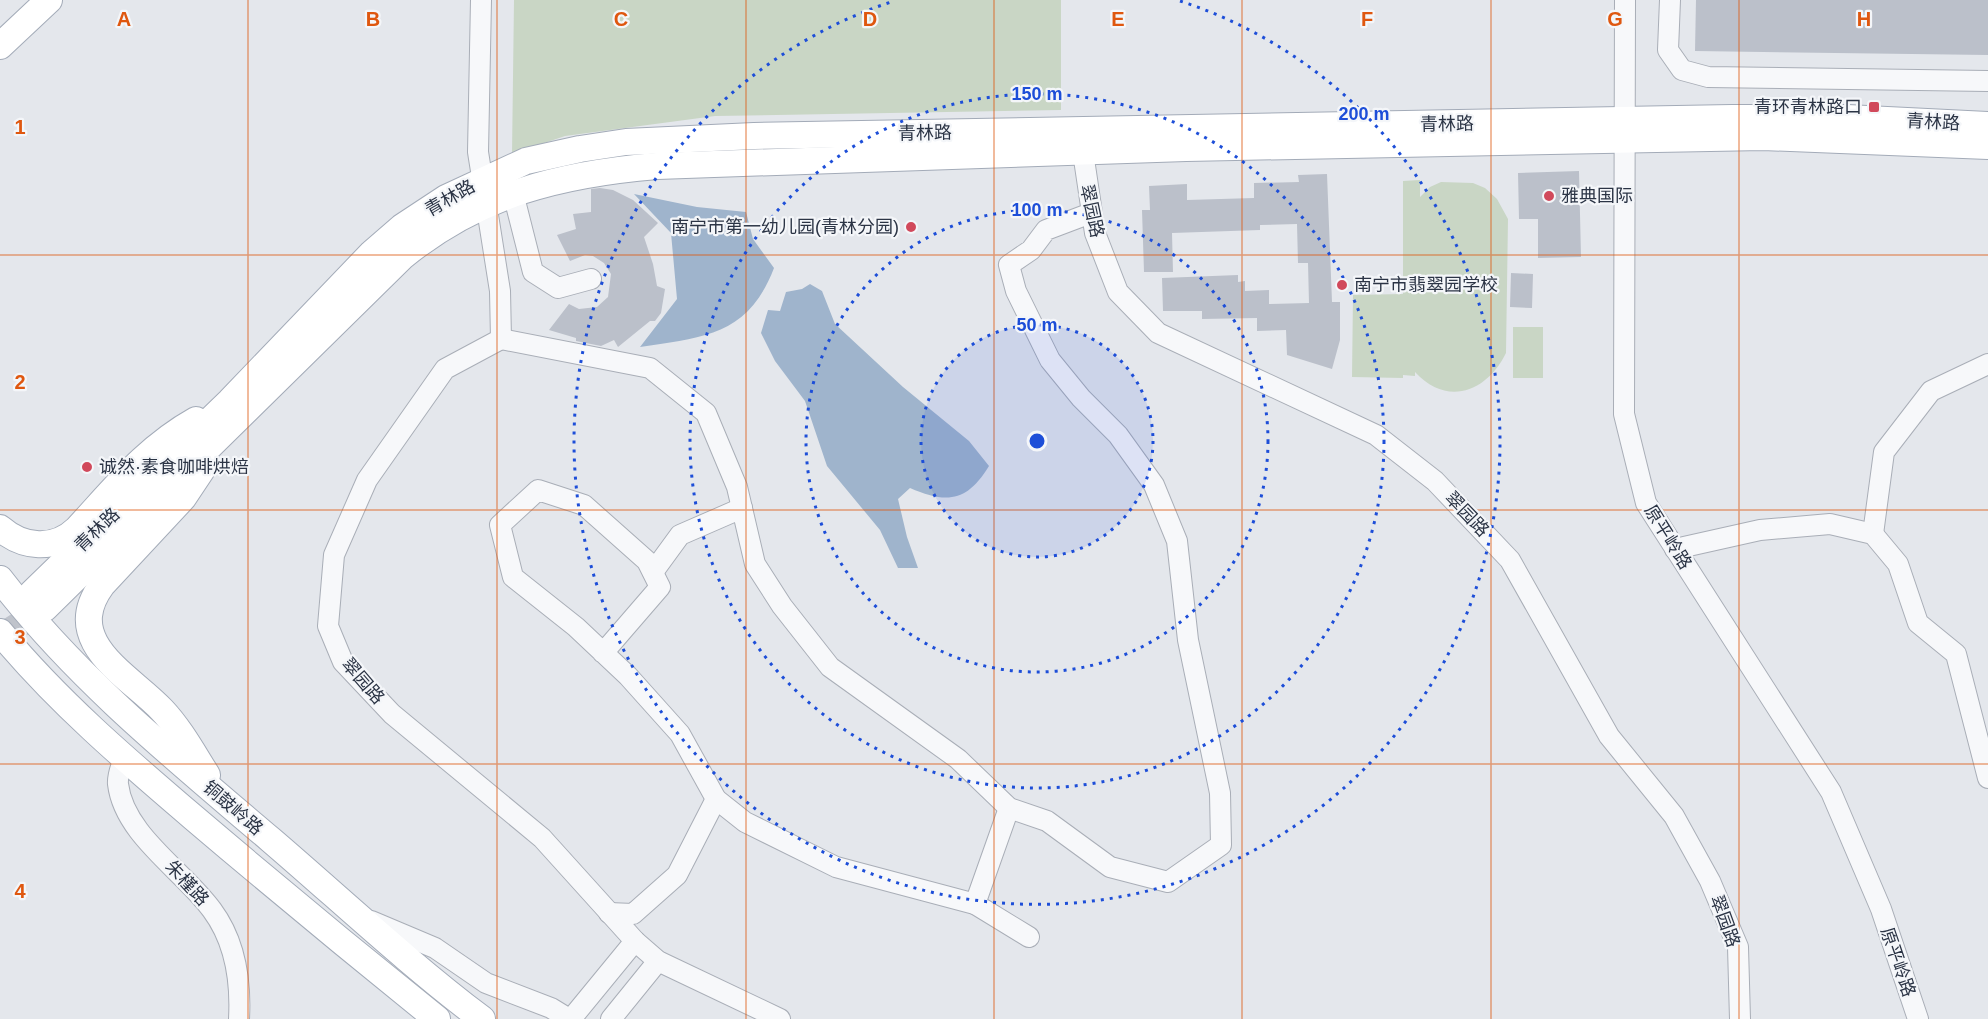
<svg xmlns="http://www.w3.org/2000/svg" width="1988" height="1019" viewBox="0 0 1988 1019" font-family="Arial,'Noto Sans SC',sans-serif">
<style>
.green{fill:#c9d6c5}
.water{fill:#9fb4cc}
.building{fill:#bbc0ca}
.lines{fill:none;stroke-linecap:round;stroke-linejoin:round}
.major-tunnel{stroke:#bfc3cb;stroke-width:26;stroke-dasharray:26 13;stroke-linecap:butt}
.minor-casing{stroke:#a9aeb7;stroke-width:22}
.major-casing{stroke:#a3abb8;stroke-width:28}
.minor{stroke:#f7f8fa;stroke-width:20}
.major{stroke:#fff;stroke-width:26}
.grid{fill:none;stroke:#df570f;stroke-width:1.5;stroke-opacity:0.55}
.ring{fill:none;stroke:#1d4ed8;stroke-width:3;stroke-dasharray:3 6}
.poi-dot{fill:#d1495b;stroke:#f4f6f9;stroke-width:2}
.labels{text-anchor:middle;stroke-width:4.5;stroke-linejoin:round;paint-order:stroke}
.poi-label{font-size:18px;fill:#2b3445;stroke:#f4f6f9;text-anchor:start}
.street-label{font-size:18px;fill:#2b3445;stroke:#f4f6f9}
.grid-label{font-size:20px;text-anchor:middle;font-weight:bold;fill:#df570f;stroke:#f4f6f9;stroke-width:4.5;stroke-linejoin:round;paint-order:stroke}
.centre{fill:#1d4ed8;stroke:#f4f6f9;stroke-width:3}
.ring-label{font-size:18px;text-anchor:middle;font-weight:bold;fill:#1d4ed8;stroke:#f4f6f9;stroke-width:4.5;stroke-linejoin:round;paint-order:stroke}
</style>
<rect width="100%" height="100%" fill="#e4e7ec"/>
<g class="green">
<polygon points="514,0 1061,0 1061,110 715,116 565,136 512,154"/>
<path d="M1420 180V197L1430 187 1441 182 1473 183 1485 188 1497 199 1508 219 1506 353C1487 392 1447 407 1415 372V376L1403 375V378L1352 377 1353 295 1403 294V181Z"/>
<rect x="1513" y="327" width="30" height="51"/>
</g>
<g class="water">
<path d="M634 194 697 207 746 212 753 239 774 268C748 336 704 337 640 347L677 299 671 233Z"/>
<path d="M810 284 822 291 835 324 903 387 969 441 989 466C967 502 947 504 910 488L898 499 907 537 918 568H898L880 530 827 466 805 401 775 361 761 333 768 310 780 311 786 292 802 289Z"/>
</g>
<g class="building">
<polygon points="1696,0 1988,0 1988,55 1695,51"/>
<polygon points="1579,171 1581,257 1538,258 1538,219 1519,219 1518,173"/>
<polygon points="1327,174 1332,302 1340,302 1340,340 1332,369 1287,355 1286,330 1257,331 1257,318 1202,319 1202,311 1163,311 1162,278 1238,275 1238,282 1245,281 1245,291 1269,290 1269,304 1309,303 1308,263 1298,263 1297,224 1260,225 1260,230 1172,233 1173,272 1144,272 1142,210 1150,210 1149,186 1187,184 1187,200 1254,198 1254,183 1299,182 1298,175"/>
<polygon points="600,188 613,190 633,200 658,223 644,237 653,264 657,286 665,289 661,313 655,321 650,321 618,347 614,340 601,346 576,341 576,338 549,330 569,304 579,309 597,307 608,297 611,274 604,263 593,256 585,255 570,261 557,235 576,229 573,214 591,212 591,189"/>
<polygon points="1511,273 1533,274 1532,308 1510,307"/>
</g>
<g class="lines">
<polyline class="major-tunnel" points="0,637 45,608"/>
<g class="minor-casing">
<g id="minor">
<polyline points="481,0 478,152 500,291 501,339 445,369 367,480 334,555 328,626 343,662 392,714 542,838 635,941 658,961 780,1019"/>
<polyline points="1625,0 1624,414 1646,503 1831,792 1881,909 1918,1019"/>
<polyline points="1670,0 1668,50 1682,70 1708,77 1988,81"/>
<polyline points="1081,139 1095,233 1118,292 1158,333 1376,435 1435,481 1510,560 1609,736 1674,816 1710,881 1738,947 1740,1019"/>
<polyline points="513,193 533,272 558,288 591,279"/>
<polyline points="501,339 650,368 706,413 737,487 755,564 782,606 830,667 958,759 1009,808 1047,821 1110,867 1168,882 1221,845 1220,793 1188,640 1177,541 1154,485 1118,435 1081,398 1050,360 1016,291 1009,265 1031,250 1046,230 1091,213"/>
<polyline points="1873,534 1884,452 1931,391 1988,364"/>
<polyline points="1675,549 1760,530 1830,524 1873,534 1898,564 1918,623 1956,654 1988,778"/>
<polyline points="653,572 680,535 742,508"/>
<polyline points="603,653 660,587 647,561 584,505 538,490 500,525 513,577 576,627 628,676 680,734 716,799 745,822 836,867 975,904 1009,808"/>
<path d="M124 757C122 765 117 775 118 784 124 835 184 871 212 910 235 941 241 982 239 1019"/>
<polyline points="975,904 1029,937"/>
<polyline points="609,913 633,914 677,875 716,799"/>
<polyline points="371,921 435,948 486,983 551,1008 569,1019"/>
<polyline points="571,1019 635,941"/>
<polyline points="611,1019 658,961"/>
</g>
</g>
<g class="major-casing">
<g id="major">
<polyline points="0,46 49,0"/>
<path d="M203 468 183 498 102 585C60 642 129 675 162 710 180 729 193 753 207 775"/>
<path d="M0 528C23 548 54 551 77 529 115 488 146 448 196 420"/>
<path d="M0 579C77 679 176 759 271 840 341 900 409 964 482 1019"/>
<polyline points="32,593 230,401 372,253 402,227 446,198 526,161 580,149 626,142 754,136 1732,118 1847,118 1988,125"/>
<path d="M45 608 403 256C480 194 560 174 657 166L1186 148 1763 137 1988 146"/>
<path d="M0 632C57 701 126 760 194 818 274 886 355 953 437 1019"/>
</g>
</g>
<use href="#minor" class="minor"/>
<use href="#major" class="major"/>
</g>
<path class="grid" d="M248 0V1019M497 0V1019M746 0V1019M994 0V1019M1242 0V1019M1491 0V1019M1739 0V1019M0 255H1988M0 510H1988M0 764H1988"/>
<circle cx="1037" cy="441" r="116" fill="#1d4ed8" fill-opacity=".12"/>
<g class="ring">
<circle cx="1037" cy="441" r="116"/>
<circle cx="1037" cy="441" r="231"/>
<circle cx="1037" cy="441" r="347"/>
<path d="M1180 1A463 463 0 1 1 894 1"/>
</g>
<g class="poi-dot">
<rect x="1868" y="101" width="12" height="12" rx="3"/>
<circle cx="1549" cy="196" r="6"/>
<circle cx="911" cy="227" r="6"/>
<circle cx="1342" cy="285" r="6"/>
<circle cx="87" cy="467" r="6"/>
</g>
<g class="labels">
<g class="poi-label">
<text x="1862" y="113" text-anchor="end">青环青林路口</text>
<text x="1561" y="202">雅典国际</text>
<text x="899" y="233" text-anchor="end">南宁市第一幼儿园(青林分园)</text>
<text x="1354" y="291">南宁市翡翠园学校</text>
<text x="99" y="473">诚然·素食咖啡烘焙</text>
</g>
<g class="street-label">
<text transform="translate(1933 122) rotate(3)" y="6">青林路</text>
<text transform="translate(1447 124) rotate(-1)" y="6">青林路</text>
<text transform="translate(925 133) rotate(-1)" y="6">青林路</text>
<text transform="translate(450 198) rotate(-30)" y="6">青林路</text>
<text transform="translate(1092 211) rotate(78)" y="6">翠园路</text>
<text transform="translate(1467 514) rotate(46)" y="6">翠园路</text>
<text transform="translate(97 530) rotate(-44)" y="6">青林路</text>
<text transform="translate(1668 537) rotate(58)" y="6">原平岭路</text>
<text transform="translate(363 681) rotate(49)" y="6">翠园路</text>
<text transform="translate(233 808) rotate(41)" y="6">铜鼓岭路</text>
<text transform="translate(187 883) rotate(47)" y="6">朱槿路</text>
<text transform="translate(1725 921) rotate(70)" y="6">翠园路</text>
<text transform="translate(1898 962) rotate(71)" y="6">原平岭路</text>
</g>
</g>
<g class="grid-label">
<text x="124" y="26">A</text>
<text x="373" y="26">B</text>
<text x="621" y="26">C</text>
<text x="870" y="26">D</text>
<text x="1118" y="26">E</text>
<text x="1367" y="26">F</text>
<text x="1615" y="26">G</text>
<text x="1864" y="26">H</text>
<text x="20" y="134">1</text>
<text x="20" y="389">2</text>
<text x="20" y="644">3</text>
<text x="20" y="898">4</text>
</g>
<circle cx="1037" cy="441" r="9" class="centre"/>
<g class="ring-label">
<text x="1037" y="100">150 m</text>
<text x="1364" y="120">200 m</text>
<text x="1037" y="216">100 m</text>
<text x="1037" y="331">50 m</text>
</g>
</svg>
